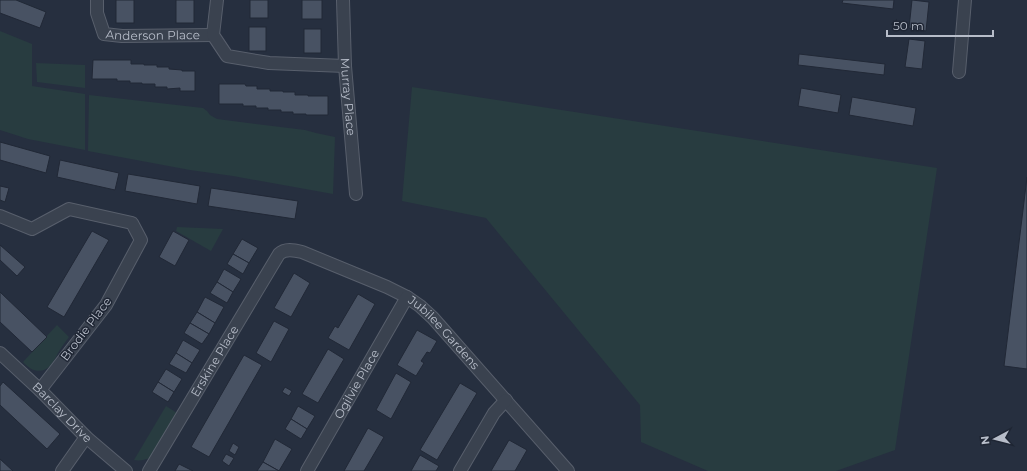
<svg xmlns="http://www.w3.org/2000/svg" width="1027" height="471" viewBox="0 0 1027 471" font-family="Montserrat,sans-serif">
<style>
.green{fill:#283c40}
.building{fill:#485263;stroke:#212836}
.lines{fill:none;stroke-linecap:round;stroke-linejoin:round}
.street-casing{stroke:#585f6c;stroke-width:14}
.street{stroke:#3a424f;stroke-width:12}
.labels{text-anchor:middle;stroke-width:3;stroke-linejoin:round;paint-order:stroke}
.street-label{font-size:12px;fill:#b7bdc9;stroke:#1f2634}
</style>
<rect width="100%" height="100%" fill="#262f3f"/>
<g class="green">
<polygon points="0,31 32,44 32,86 85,94 85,150 28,139 0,130"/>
<polygon points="36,63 85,65 85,88 37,82"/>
<polygon points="412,87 937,168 895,450 836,471 708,471 641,442 640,405 486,218 402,201"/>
<polygon points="89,95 203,108 207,111 210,115 217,119 305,130 316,133 335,137 333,194 233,176 190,170 88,151"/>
<polygon points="177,227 223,229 211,251 176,231"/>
<path d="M57 325 69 337C65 342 61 348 58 353 53 363 47 374 34 370 30 369 26 365 23 362Z"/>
<path d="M166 406 177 413 151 457C146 460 140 461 134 460Z"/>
</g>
<g class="building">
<polygon points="0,0 16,0 46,12 40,28 0,13"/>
<rect x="116" y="0" width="18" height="23"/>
<rect x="176" y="0" width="18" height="23"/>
<rect x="250" y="0" width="18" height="18"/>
<rect x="302" y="0" width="20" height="19"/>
<polygon points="843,0 894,0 893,9 842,3"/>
<polygon points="912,0 929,2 926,31 909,28"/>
<rect x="249" y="27" width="17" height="24"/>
<rect x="304" y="29" width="17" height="24"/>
<polygon points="909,39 925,41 922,69 905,67"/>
<polygon points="799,54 885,64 884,75 798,65"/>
<polygon points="93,60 131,60 131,64 144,64 144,65 157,65 157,67 169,67 169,69 182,70 182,71 195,71 195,91 180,91 180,88 167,89 167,87 155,87 155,84 142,84 142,83 130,83 130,81 117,81 117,79 92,79"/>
<polygon points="219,84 245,84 246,86 257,86 257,89 270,89 270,91 283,91 283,92 295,92 295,95 308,95 308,96 328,96 328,115 306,115 306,114 293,114 293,112 281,112 281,110 268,110 268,108 256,108 256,106 243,106 243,104 219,104"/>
<polygon points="801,88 841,95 838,113 798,106"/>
<polygon points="852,97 916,108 913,126 849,115"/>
<polygon points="0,142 50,156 46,173 0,160"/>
<polygon points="60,160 119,173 115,190 57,177"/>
<polygon points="128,174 200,186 197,204 125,191"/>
<polygon points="1027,177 1027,369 1004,366"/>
<polygon points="0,186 9,188 5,202 0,200"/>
<polygon points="211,188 298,201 295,219 208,206"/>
<polygon points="92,231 109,240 64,317 47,307"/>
<polygon points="173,231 189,240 175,266 159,257"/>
<polygon points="242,239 258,248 249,263 233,254"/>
<polygon points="0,245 25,267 17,276 0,260"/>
<polygon points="233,254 249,263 243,274 227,264"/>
<polygon points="224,269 241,279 233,292 217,282"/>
<polygon points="294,273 310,283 291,317 274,308"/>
<polygon points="217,282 233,292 227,303 210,293"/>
<polygon points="0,292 47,337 32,352 0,322"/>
<polygon points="358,294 375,304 349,350 328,338 335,326 338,328"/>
<polygon points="205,297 224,307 215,323 197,312"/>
<polygon points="197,312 215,323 209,334 190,323"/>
<polygon points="274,321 289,329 271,362 256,353"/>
<polygon points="190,323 209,334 202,344 184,333"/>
<polygon points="417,330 437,341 430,353 427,352 421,361 424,363 416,376 397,365"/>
<polygon points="183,340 200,350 192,363 176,353"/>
<polygon points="328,349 344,359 318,403 302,394"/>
<polygon points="176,353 192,363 186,373 169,364"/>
<polygon points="244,355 262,365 209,457 191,447"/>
<polygon points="166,369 182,379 174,392 158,382"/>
<polygon points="396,373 411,382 391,419 376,410"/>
<polygon points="3,382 60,434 47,449 0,405 0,386"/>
<polygon points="158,382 174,392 168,402 152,392"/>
<polygon points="460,383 477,393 437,460 420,450"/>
<polygon points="285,387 292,391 289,396 282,392"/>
<polygon points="298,406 315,416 307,429 291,419"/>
<polygon points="291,419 307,429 301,439 285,429"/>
<polygon points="368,428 384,437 364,471 344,471"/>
<polygon points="275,439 292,449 279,471 263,462"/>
<polygon points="509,440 527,450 515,471 491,471"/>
<polygon points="233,443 239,447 235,455 229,451"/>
<polygon points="226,454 234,458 229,466 222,461"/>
<polygon points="420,455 439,466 436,471 411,471"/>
<polygon points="0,459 13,471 0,471"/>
<polygon points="263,462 279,471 257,471"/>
<polygon points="179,464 193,471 175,471"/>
</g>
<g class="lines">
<g class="street-casing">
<g id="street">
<path id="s1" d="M97 0V13L104 34 122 36 213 35"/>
<polyline points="217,0 213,35 227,56 269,63 345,66"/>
<path id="s2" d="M343 0 345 66 356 194"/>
<polyline points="959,72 965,0"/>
<polyline points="0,216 32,229 69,209 132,223 141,240 106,305 40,390"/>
<path id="s3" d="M0 353 40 390 86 437 126 471"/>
<polyline points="62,471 86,437"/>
<path id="s4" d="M149 471 279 254C285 248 294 250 302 252L387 287 407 297 420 306 433 318 568 471"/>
<path id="s5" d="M307 471 407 297"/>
<polyline points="460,471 494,413 506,400"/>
</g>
</g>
<use href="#street" class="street"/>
</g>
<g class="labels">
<g class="street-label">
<text dy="4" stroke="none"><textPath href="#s1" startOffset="84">Anderson Place</textPath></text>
<text dy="4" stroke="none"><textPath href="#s2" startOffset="97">Murray Place</textPath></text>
<text transform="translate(86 329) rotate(-53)" y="4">Brodie Place</text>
<text dy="4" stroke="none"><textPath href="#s4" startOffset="443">Jubilee Gardens</textPath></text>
<text dy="4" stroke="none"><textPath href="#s4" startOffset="128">Erskine Place</textPath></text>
<text dy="4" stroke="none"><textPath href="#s5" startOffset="100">Ogilvie Place</textPath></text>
<text dy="4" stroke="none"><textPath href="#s3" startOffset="86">Barclay Drive</textPath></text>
</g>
</g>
<g transform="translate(995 439) rotate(263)" stroke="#1f2634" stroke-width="3" paint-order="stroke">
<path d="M0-3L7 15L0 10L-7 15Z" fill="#b7bdc9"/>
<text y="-6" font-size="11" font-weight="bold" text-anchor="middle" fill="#b7bdc9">N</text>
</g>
<path d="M887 30v6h106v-6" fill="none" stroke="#b7bdc9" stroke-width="2"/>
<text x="893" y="30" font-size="12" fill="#b7bdc9" stroke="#1f2634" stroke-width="3" paint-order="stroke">50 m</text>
</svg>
